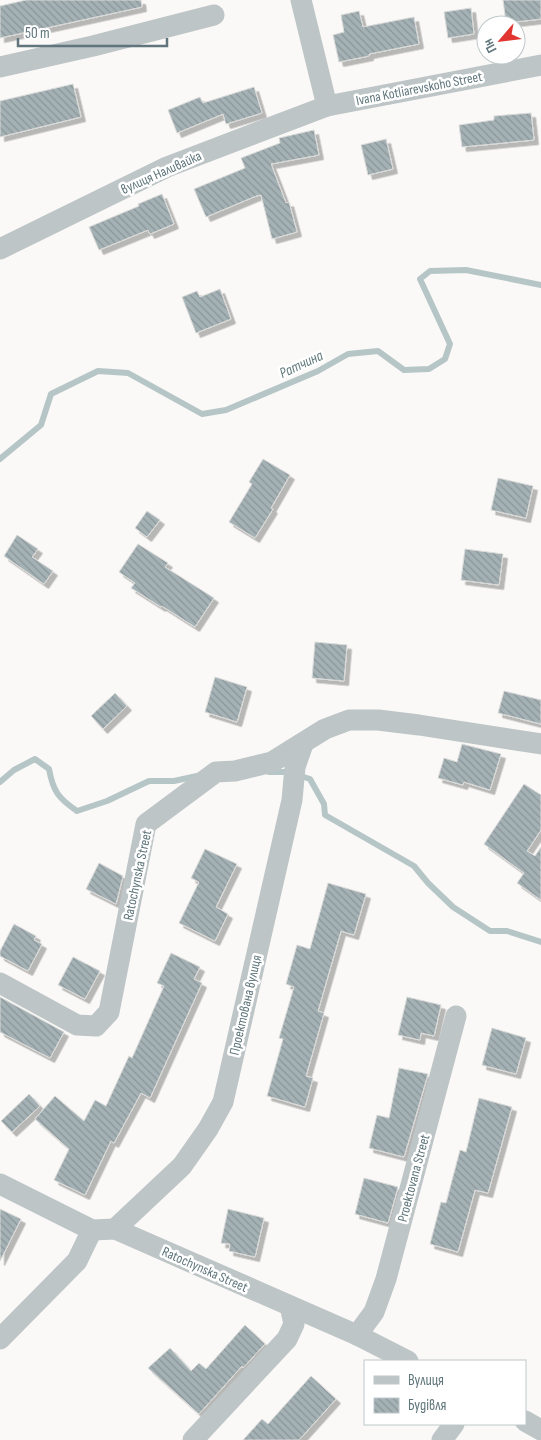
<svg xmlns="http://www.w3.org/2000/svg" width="541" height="1440" viewBox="0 0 541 1440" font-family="'Sofia Sans Condensed',sans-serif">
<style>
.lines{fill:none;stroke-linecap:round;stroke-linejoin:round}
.stream{stroke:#b6c6c7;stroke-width:6}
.building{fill:url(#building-back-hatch);stroke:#dbdbda;filter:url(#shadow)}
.street{stroke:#bec5c7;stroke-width:21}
.labels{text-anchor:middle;stroke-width:5;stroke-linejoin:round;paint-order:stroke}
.street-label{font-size:14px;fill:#60767c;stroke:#fff}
.water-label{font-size:15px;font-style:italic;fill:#607a7c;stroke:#fff}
</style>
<defs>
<pattern id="building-back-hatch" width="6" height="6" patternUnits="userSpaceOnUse" patternTransform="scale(1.25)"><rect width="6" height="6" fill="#a5b2b5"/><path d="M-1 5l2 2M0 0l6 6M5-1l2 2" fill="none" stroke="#8a9598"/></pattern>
<filter id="shadow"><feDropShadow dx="4.5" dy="4.5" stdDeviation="0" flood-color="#0004"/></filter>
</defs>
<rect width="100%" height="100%" fill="#faf9f7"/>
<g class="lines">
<g class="stream">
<polyline points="0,459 41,425 51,394 98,371 128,373 202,414 226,410 318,371 348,354 378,351 404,370 429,369 445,359 450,344 420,279 430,271 466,270 541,285"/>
<polyline points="269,772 288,772 310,779 324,804 325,815 414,866 428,883 453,907 490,931 507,931 541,942"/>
<path d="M0 782 14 770 35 759 49 769C53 791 58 798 77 811L107 801 149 781H174L197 776"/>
</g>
</g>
<g class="building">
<polygon points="26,0 141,0 142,7 0,38 0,6"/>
<polygon points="503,0 541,0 541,19 506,23"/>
<polygon points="471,8 474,34 448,38 444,12"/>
<polygon points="359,11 363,27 414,17 419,44 369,54 369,56 339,62 333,35 344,32 341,15"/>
<polygon points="73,84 81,117 0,137 0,101"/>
<polygon points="254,87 262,113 226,124 223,114 177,133 168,110 200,97 203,103"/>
<polygon points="531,113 534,140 462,147 459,125 494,120 494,116"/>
<polygon points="314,130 319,155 271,164 286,203 289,202 297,232 272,239 261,195 256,196 206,217 194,189 245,168 241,158 280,143 279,138"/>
<polygon points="386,139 393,169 368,175 361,145"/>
<polygon points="162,194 174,224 150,234 148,230 99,250 89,227 139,206 138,204"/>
<polygon points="220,289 231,319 196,333 182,297 197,291 200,297"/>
<polygon points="263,459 290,475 271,508 273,509 255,538 229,522 252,484 249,482"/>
<polygon points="498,478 533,486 526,518 491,510"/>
<polygon points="147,511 160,520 147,537 135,528"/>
<polygon points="17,535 38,549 32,557 53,571 44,584 4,556"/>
<polygon points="138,544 168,563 165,567 214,598 195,627 162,606 161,607 131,588 135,583 119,572"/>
<polygon points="465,549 503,554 499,585 461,580"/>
<polygon points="315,642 347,645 344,681 312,678"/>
<polygon points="215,677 247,687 237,722 205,712"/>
<polygon points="504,691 541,700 541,724 498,713"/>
<polygon points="115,693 127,706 103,729 91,716"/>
<polygon points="462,744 501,754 490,790 464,782 463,785 438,778 444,758 457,762"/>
<polygon points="524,784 541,795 541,830 527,851 535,856 541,847 541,900 517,883 524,873 484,844"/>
<polygon points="205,849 237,864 216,907 228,914 215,941 179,923 199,882 191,878"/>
<polygon points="99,863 123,876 116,904 86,889"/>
<polygon points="328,883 366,894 354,935 341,931 318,1011 324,1013 306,1076 313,1078 305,1107 267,1096 283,1039 279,1038 294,987 286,984 297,945 310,949"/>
<polygon points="14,924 36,936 34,940 42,944 28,971 0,956 0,951"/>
<polygon points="171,953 200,967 194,979 202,983 150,1098 141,1093 114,1143 111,1141 85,1195 54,1180 69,1149 35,1119 55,1096 84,1121 95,1100 106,1106 129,1056 132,1058 164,986 157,983"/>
<polygon points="73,957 100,971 85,999 58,985"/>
<polygon points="0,997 64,1032 50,1058 0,1032"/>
<polygon points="407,997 441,1005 434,1036 421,1033 420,1040 398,1035"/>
<polygon points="492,1028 526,1038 516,1074 482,1065"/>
<polygon points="399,1068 428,1074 404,1157 369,1148 377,1115 389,1118"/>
<polygon points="29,1094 40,1106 12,1132 1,1121"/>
<polygon points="479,1098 512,1107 488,1193 475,1190 458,1252 430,1244 441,1202 446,1203 460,1150 466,1152"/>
<polygon points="364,1178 398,1187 388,1223 355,1214"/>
<polygon points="0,1209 21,1219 0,1261"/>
<polygon points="228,1209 264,1218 255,1257 229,1251 230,1244 221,1243"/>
<polygon points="245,1325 265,1344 243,1368 242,1366 199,1414 148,1368 170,1348 191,1371 199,1363 206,1369"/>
<polygon points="311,1376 336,1399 299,1440 243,1440 262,1419 268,1424"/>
</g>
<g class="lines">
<g class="street">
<polyline points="301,0 327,106"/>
<polyline points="0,67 93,46 214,15"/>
<polyline points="0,249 167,167 327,106 541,65"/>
<polyline points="0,983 77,1025 96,1026 109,1012 146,824 216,772 235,771 272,762 325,729 349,720 378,720 419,725 541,744"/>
<polyline points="0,1184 92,1230 115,1229 357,1335 408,1361"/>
<polyline points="115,1229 182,1166 208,1129 223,1102 292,800 295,767 303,744"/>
<polyline points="357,1335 374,1312 386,1279 456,1016"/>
<polyline points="0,1339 77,1261 92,1230"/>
<polyline points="525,1421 541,1430"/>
<polyline points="193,1440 287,1339 294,1324 290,1306"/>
<polyline points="442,1440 454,1424"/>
</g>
</g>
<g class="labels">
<g class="street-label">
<text transform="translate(419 88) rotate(-11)" y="5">Ivana Kotliarevskoho Street</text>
<text transform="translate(161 172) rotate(-24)" y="5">вулиця Наливайка</text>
<text transform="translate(137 875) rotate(-78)" y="5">Ratochynska Street</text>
<text transform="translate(245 1005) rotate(-77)" y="5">Проектована вулиця</text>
<text transform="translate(413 1178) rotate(-75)" y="5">Proektovana Street</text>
<text transform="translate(205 1269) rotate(24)" y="5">Ratochynska Street</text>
</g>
<g class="water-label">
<text transform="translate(301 364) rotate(-25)" y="5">Ратчина</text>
</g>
</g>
<rect x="364" y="1360" width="162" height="65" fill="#ffffff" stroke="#bfc8cb"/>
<rect x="374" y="1376" width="25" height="8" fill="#bec5c7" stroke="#bfc8cb"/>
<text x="408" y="1385" font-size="15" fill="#60767c">Вулиця</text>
<rect x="374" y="1398" width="25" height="15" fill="url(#building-back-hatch)" stroke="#bfc8cb"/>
<text x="408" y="1410" font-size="15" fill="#60767c">Будівля</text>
<g transform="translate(501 40) rotate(242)"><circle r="24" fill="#ffffff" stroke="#bfc8cb"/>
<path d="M0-4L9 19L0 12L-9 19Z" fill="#e03531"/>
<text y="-8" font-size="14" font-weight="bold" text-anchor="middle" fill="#60767c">Пн</text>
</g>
<path d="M18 38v8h149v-8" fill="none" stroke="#60767c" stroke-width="2.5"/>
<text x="25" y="38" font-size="15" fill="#60767c" stroke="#ffffff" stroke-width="4" paint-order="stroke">50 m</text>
</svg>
